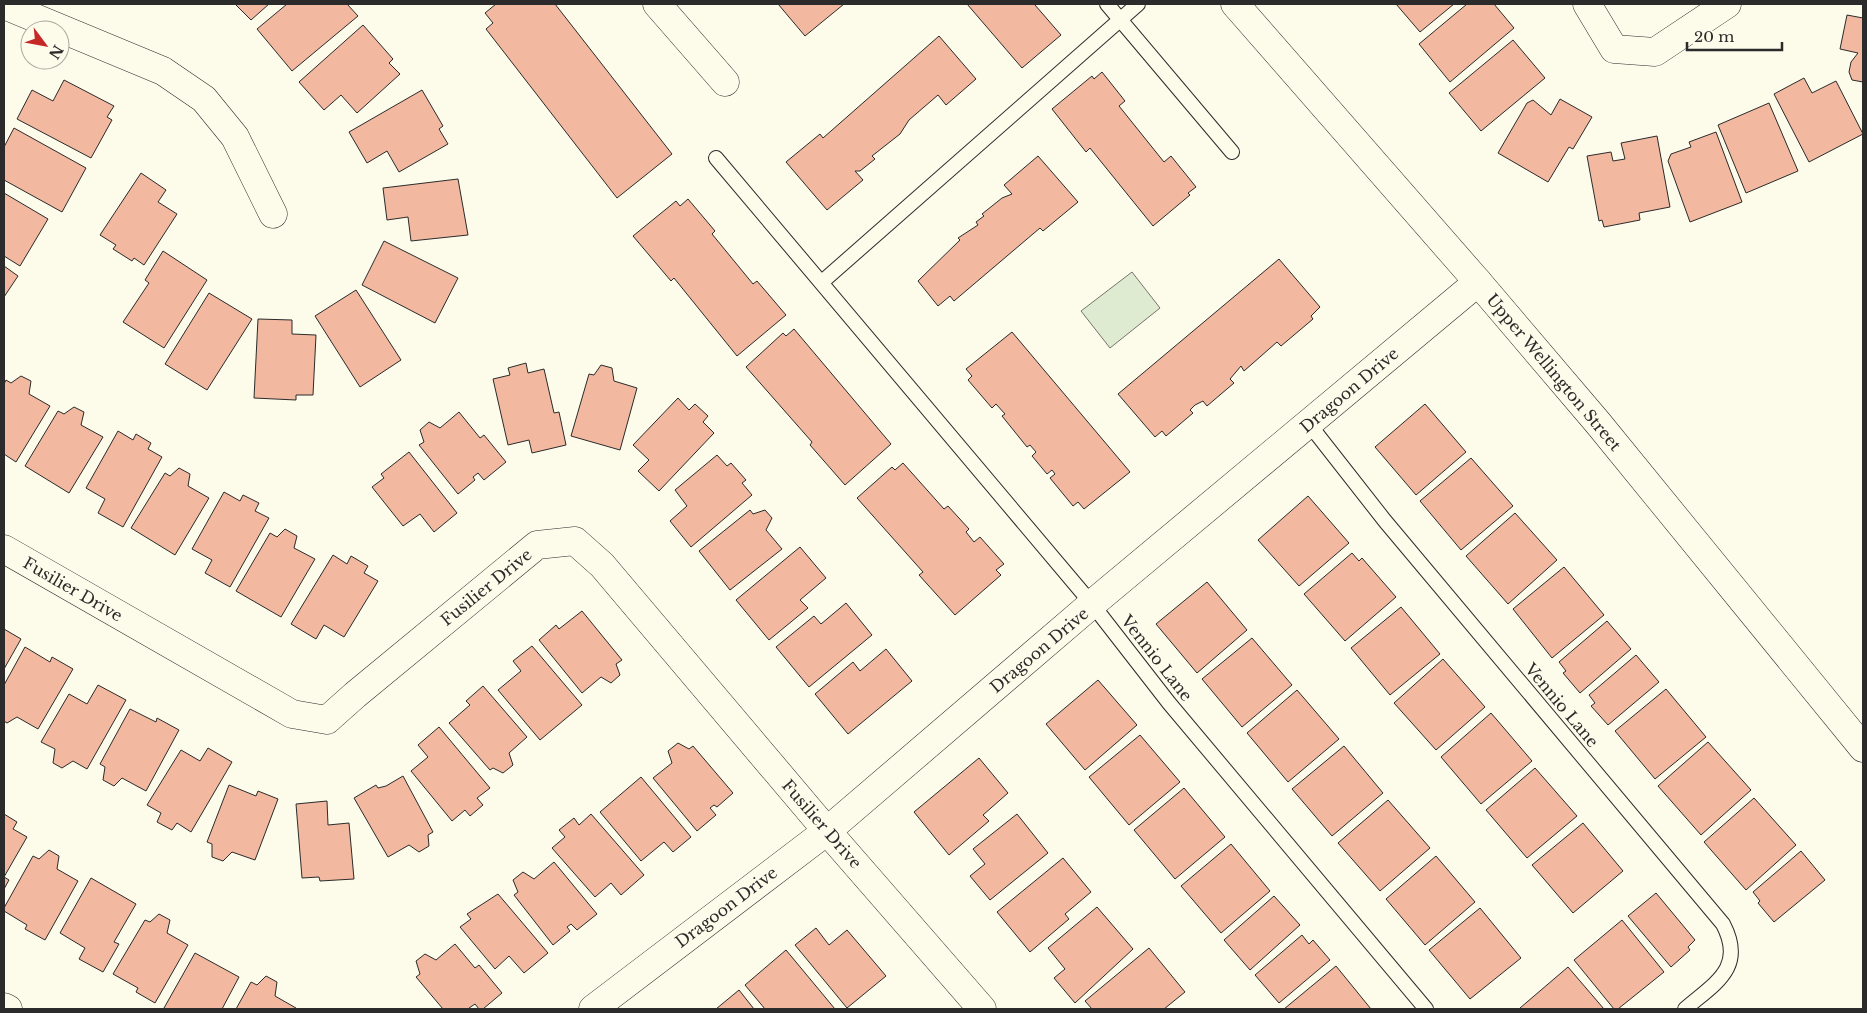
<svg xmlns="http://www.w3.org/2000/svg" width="1867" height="1013" viewBox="0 0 1867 1013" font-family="'Libre Baskerville',serif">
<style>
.park{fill:#deebd1;stroke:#74746e}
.building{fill:#f2b8a0;stroke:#2b2b2b}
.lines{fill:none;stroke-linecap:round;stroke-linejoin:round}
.lane-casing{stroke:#2b2b2b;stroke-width:16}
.street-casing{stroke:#2b2b2b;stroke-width:29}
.secondary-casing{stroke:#2b2b2b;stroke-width:29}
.lane{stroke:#fdfbea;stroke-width:14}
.street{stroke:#fdfbea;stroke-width:28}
.secondary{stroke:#fdfbea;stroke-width:28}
.labels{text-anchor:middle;stroke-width:4;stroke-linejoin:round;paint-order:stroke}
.street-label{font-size:16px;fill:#2b2b2b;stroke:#fdfbea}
</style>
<rect width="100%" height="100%" fill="#fdfbea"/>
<polygon class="park" points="1132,272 1160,308 1110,348 1081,311"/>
<g class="building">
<polygon points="235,4 269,4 251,20"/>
<polygon points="287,4 347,4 358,16 292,71 257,29"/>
<polygon points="496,4 555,4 672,154 617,198 486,29 493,23 485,13"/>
<polygon points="778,4 844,4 805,36"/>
<polygon points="967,4 1037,4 1035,5 1061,35 1022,68"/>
<polygon points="1396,4 1454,4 1420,32"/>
<polygon points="1467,4 1494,4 1514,28 1450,82 1419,44"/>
<polygon points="1847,15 1863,18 1863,82 1852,80 1849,72 1851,62 1858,53 1840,49"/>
<polygon points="363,25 393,59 389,63 400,74 357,113 341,95 324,110 299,82"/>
<polygon points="939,36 976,79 946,105 938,95 909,120 900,134 872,156 875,159 860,171 855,171 863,180 827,210 786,162 820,134 823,138"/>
<polygon points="1513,40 1545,78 1481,131 1449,93"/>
<polygon points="1102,72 1125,101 1119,106 1164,162 1171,156 1196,187 1188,193 1190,195 1153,226 1090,148 1086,152 1052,109 1092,76 1094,79"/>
<polygon points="1804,78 1812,93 1836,81 1863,134 1809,162 1774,94"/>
<polygon points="64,80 114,106 107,117 112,120 91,158 17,119 32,90 53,101"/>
<polygon points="422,90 443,126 439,129 448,144 399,172 387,151 367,163 349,132"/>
<polygon points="1560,99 1592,117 1573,149 1569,147 1548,182 1498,153 1527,103 1533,100 1551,115"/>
<polygon points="1769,103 1798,171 1746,193 1718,125"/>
<polygon points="14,128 86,168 62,212 4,180 4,147"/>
<polygon points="1716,132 1742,202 1690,222 1668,161 1671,154 1691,147 1689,142"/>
<polygon points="1657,136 1670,207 1639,213 1640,220 1604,227 1602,220 1599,221 1587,156 1611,152 1613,161 1625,159 1621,143"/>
<polygon points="1038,156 1078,202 1043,231 1040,228 954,301 950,296 938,306 918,281 960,240 958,238 978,225 976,222 984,216 982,214 1002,198 1012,194 1004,185"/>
<polygon points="141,173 166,190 158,202 177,214 144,265 134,258 132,261 113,249 116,245 100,235"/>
<polygon points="458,179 468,235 411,241 408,217 387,220 383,188"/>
<polygon points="4,193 48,219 20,266 4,256"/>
<polygon points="688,199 715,231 712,234 753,284 757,281 786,315 737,356 674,278 671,281 633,236 676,201 680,206"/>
<polygon points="384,241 458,278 435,323 362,285"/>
<polygon points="163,251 207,280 164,348 123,322 149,283 145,280"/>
<polygon points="1279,259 1320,307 1311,316 1313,319 1281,346 1277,342 1244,371 1241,366 1230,379 1234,383 1207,406 1203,401 1195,405 1190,410 1193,413 1166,436 1162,431 1155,437 1118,394"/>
<polygon points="4,266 18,276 4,297"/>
<polygon points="356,290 401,360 360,387 315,316"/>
<polygon points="209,293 252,319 207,390 165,364"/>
<polygon points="258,319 292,320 292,334 316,335 313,395 296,395 296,400 254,398"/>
<polygon points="794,329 891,444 845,485 810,445 812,442 746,367 783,333 786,336"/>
<polygon points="1012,332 1130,472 1084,509 1078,502 1073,506 1050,478 1055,474 1052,470 1047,474 1032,456 1036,452 1030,445 1027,447 1002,416 1005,414 996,404 992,408 968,380 972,376 966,369"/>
<polygon points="526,363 528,373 544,369 554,413 559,412 566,445 532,453 529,440 508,445 493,379 510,375 508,368"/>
<polygon points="601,365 612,368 614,381 637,388 620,450 571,436 589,374 594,375"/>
<polygon points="21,376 31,381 29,394 50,406 16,462 4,454 4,384 6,380 11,383"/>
<polygon points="678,398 689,410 695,404 708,416 703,422 714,433 659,491 638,471 649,460 633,445"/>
<polygon points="1425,404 1466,452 1416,495 1375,447"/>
<polygon points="74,407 84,412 81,425 103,437 69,493 25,466 58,411 64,414"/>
<polygon points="459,412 480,438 484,435 506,462 484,480 478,473 473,477 475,480 458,494 419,445 424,442 420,430 429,422 440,428"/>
<polygon points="118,431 133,440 136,434 151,443 148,449 162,457 123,527 98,513 105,499 86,488"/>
<polygon points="409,452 457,513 434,532 420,514 403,526 372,487 384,478 381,474"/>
<polygon points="717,455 727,466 731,463 746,480 742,483 752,495 691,547 670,521 687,506 675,490"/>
<polygon points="1471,458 1513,506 1461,550 1420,501"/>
<polygon points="903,463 944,509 948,506 969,529 966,532 974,542 980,537 1004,564 996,570 1001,575 955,615 919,575 923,572 857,498 892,467 895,470"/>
<polygon points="179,468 190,474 188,486 209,498 175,555 131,528 165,473 170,476"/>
<polygon points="224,492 240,501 243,495 259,503 255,511 269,518 230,587 205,573 212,560 192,549"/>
<polygon points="1308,496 1349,543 1299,586 1258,540"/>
<polygon points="750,510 753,514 765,510 772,518 766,530 782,549 730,590 699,551"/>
<polygon points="1515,513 1557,560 1508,604 1466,556"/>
<polygon points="285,529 297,536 294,548 315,559 281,617 236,591 270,533 277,537"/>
<polygon points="800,547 826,578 800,600 808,608 769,640 736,600"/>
<polygon points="1352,553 1359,561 1362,558 1396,597 1345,641 1304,594"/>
<polygon points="333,555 347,564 351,556 368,566 364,573 378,581 344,637 324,625 316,639 291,624"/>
<polygon points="1564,567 1604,615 1552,658 1513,609"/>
<polygon points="1207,582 1247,630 1197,673 1156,624"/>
<polygon points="846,603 872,635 809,687 776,647 814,616 821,624"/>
<polygon points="1401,607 1440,654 1390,695 1351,648"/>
<polygon points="582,611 622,660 616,664 620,675 611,683 601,677 582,693 539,640 556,625 559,629"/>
<polygon points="1607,621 1631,649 1580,693 1563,673 1566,671 1559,662"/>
<polygon points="4,629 21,639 4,669"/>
<polygon points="1252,638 1292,685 1242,727 1202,679"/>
<polygon points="532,646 582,705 540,740 498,690 521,671 513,661"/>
<polygon points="25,647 50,662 52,657 73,669 38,729 17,717 7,723 4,721 4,685"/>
<polygon points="886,649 912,681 848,734 815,694 853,662 860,671"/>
<polygon points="1636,655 1659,682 1608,725 1591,706 1595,703 1589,695"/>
<polygon points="1443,659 1485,707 1436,750 1394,703"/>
<polygon points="1098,680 1137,725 1085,770 1046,724"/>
<polygon points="98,685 126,700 87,769 73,761 62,768 53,763 55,749 41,742 69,694 87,704"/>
<polygon points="483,686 527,737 509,753 513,765 503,773 493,768 490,770 449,723 470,705 466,701"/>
<polygon points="1666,689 1706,737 1655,779 1615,731"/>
<polygon points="1297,690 1339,739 1288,782 1247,733"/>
<polygon points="130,709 156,722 157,718 179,730 146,791 122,778 114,786 103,780 105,767 100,764"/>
<polygon points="1491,713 1532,761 1481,804 1441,757"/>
<polygon points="439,727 490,788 477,798 483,805 470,816 465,810 452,821 411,771 428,757 418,745"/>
<polygon points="1140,735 1180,782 1129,825 1089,777"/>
<polygon points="1708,742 1751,790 1701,835 1658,786"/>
<polygon points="678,743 689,749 693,746 733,793 717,807 714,805 710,808 716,815 697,831 653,778 672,763 668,751"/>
<polygon points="1344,746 1383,793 1332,836 1292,789"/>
<polygon points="208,748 232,762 191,832 177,823 172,830 157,822 161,813 147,805 181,750 200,761"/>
<polygon points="979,758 1008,793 983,815 989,821 949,855 914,812"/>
<polygon points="1535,768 1577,816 1527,858 1486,810"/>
<polygon points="403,776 433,832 428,835 429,846 419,852 409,845 388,857 354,798 376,785 378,788 386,786"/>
<polygon points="641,777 691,837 673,852 664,842 641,861 600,812"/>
<polygon points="229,785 256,796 258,791 278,799 255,860 232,852 223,861 212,857 212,844 207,842"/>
<polygon points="1184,788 1225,837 1175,879 1134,830"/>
<polygon points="1754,798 1796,845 1746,890 1704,842"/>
<polygon points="1388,800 1430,848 1380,891 1338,843"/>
<polygon points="327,801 328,825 349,823 354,879 320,881 319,877 302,878 296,804"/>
<polygon points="4,814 17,822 13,829 27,837 4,877 9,880 4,889"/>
<polygon points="591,814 644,875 621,895 611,883 595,897 552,848 565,837 559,830 574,818 579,825"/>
<polygon points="1017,814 1048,853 990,900 970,876 985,864 973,849"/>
<polygon points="1583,823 1623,871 1573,913 1532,865"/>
<polygon points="1231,844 1270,891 1221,933 1181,886"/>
<polygon points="49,850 59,856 57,869 78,881 45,940 25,929 27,925 4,911 4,908 33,856 39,859"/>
<polygon points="1801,851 1825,880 1774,922 1758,903 1760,901 1753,892"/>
<polygon points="1436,856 1475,902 1425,945 1386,899"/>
<polygon points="1063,858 1091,892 1065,914 1069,919 1030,952 997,912"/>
<polygon points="554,862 597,914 577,930 571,924 567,927 570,931 553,945 514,895 518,892 513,880 523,872 534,879"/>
<polygon points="91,878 136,904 114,942 119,944 103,972 79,959 85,948 60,933"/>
<polygon points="1656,893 1695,940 1688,947 1690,950 1671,967 1628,916"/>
<polygon points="498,894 548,953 524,973 509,956 495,969 460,927 471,919 467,914"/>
<polygon points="1274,896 1300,925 1250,970 1224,940"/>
<polygon points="1097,907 1133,949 1075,1003 1054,978 1065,969 1048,948"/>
<polygon points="1480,908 1521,958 1470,999 1429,950"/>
<polygon points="159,914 170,920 167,933 188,945 155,1003 136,992 138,988 113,974 145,920 150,922"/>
<polygon points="1622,920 1664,972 1618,1009 1614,1009 1574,960"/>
<polygon points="816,928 829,945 847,930 886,976 847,1008 795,945"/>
<polygon points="1302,935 1309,944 1313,940 1330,960 1279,1003 1255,975"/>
<polygon points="455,944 475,968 479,965 502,993 483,1009 479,1009 475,1004 469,1008 470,1009 443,1009 416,977 420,974 416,961 425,954 436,960"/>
<polygon points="1149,948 1185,992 1164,1009 1092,1009 1085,1001"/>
<polygon points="786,950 835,1009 765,1009 745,985"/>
<polygon points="195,953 239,977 222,1009 166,1009 164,1008"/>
<polygon points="1336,966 1371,1009 1284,1009"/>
<polygon points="1568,967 1604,1009 1521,1009 1520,1008"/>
<polygon points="266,976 277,982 275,996 296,1008 295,1009 236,1009 251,982 257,985"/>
<polygon points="739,990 754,1009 716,1009"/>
</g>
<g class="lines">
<g class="lane-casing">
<g id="lane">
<polyline points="1107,4 1232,152"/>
<polyline points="716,158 1092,604 1169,703 1426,1009"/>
<polyline points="822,282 1138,4"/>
<path d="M1309 424 1385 521 1723 924C1746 968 1715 983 1685 1009"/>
</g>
</g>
<g class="street-casing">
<g id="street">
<polyline points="657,4 725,82"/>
<polyline points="1587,4 1614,49 1655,52 1727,4"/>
<polyline points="4,5 163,71 204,99 235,137 273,214"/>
<polyline points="4,549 292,714 327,720 355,695 537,545 575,541 602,565 827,831 982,1009"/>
<polyline points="4,1007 8,1009"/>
<polyline points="593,1009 827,831 1092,604 1478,282"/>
</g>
</g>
<g class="secondary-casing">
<polyline id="secondary" points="1235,4 1478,282 1598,423 1863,748"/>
</g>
<use href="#lane" class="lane"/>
<use href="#street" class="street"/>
<use href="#secondary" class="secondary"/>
</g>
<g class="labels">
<g class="street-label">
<text transform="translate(1554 372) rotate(50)" y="6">Upper Wellington Street</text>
<text transform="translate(1349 390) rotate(-40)" y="6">Dragoon Drive</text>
<text transform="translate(486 587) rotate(-39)" y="6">Fusilier Drive</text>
<text transform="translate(73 589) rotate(30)" y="6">Fusilier Drive</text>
<text transform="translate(1039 650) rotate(-40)" y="6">Dragoon Drive</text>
<text transform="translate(1157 658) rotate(52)" y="6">Vennio Lane</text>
<text transform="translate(1562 705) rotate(50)" y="6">Vennio Lane</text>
<text transform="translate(822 824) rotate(49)" y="6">Fusilier Drive</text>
<text transform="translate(726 907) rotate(-37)" y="6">Dragoon Drive</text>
</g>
</g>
<rect width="1867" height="1013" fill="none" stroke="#2b2b2b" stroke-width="10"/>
<g transform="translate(45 45) rotate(122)"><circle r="24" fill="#fdfbea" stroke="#a9a89e"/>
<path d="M0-4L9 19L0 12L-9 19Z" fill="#c62828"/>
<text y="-8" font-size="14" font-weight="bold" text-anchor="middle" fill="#2b2b2b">N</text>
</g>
<path d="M1687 42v8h95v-8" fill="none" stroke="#2b2b2b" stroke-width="2.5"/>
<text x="1694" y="42" font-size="15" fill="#2b2b2b" stroke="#fdfbea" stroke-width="4" paint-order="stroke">20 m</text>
</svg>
